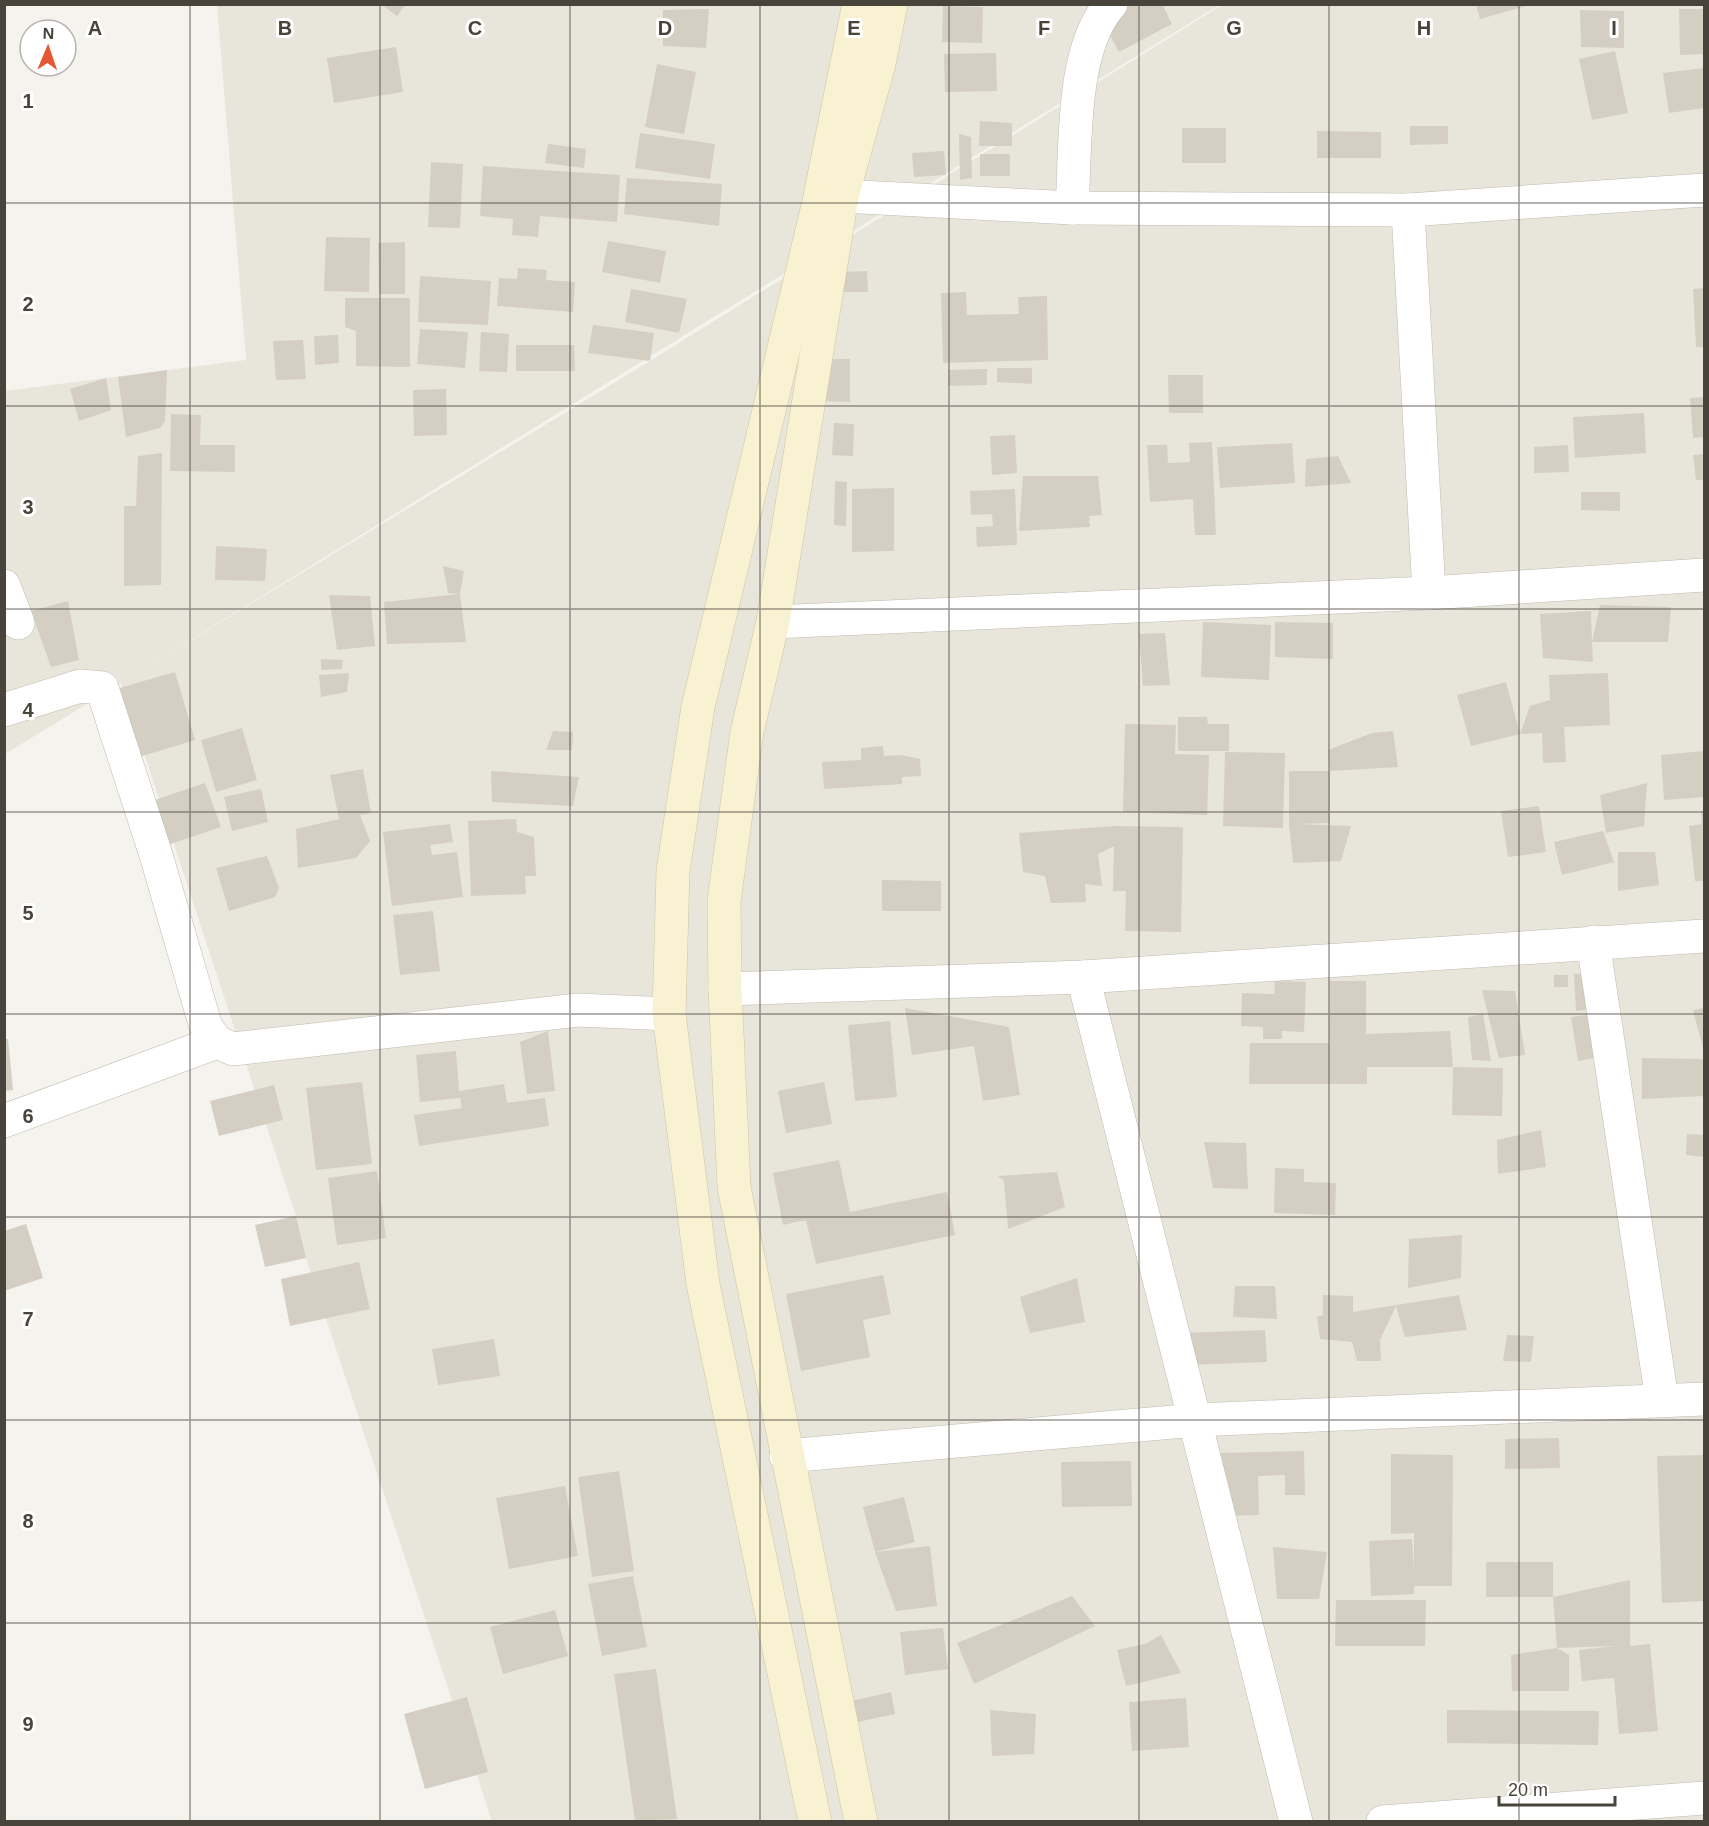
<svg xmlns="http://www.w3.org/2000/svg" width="1709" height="1826" viewBox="0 0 1709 1826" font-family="Helvetica,sans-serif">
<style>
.residential{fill:#e8e5db}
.building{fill:#d5cfc3}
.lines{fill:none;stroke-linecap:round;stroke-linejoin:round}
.street-casing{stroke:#bfbbb0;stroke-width:34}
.secondary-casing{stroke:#cfc6a1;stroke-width:34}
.street{stroke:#fff;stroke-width:33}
.secondary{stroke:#f9f2d2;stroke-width:33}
.grid{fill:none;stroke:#49443b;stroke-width:1.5;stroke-opacity:0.55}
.grid-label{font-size:20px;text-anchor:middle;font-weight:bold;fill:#49443b;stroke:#fff;stroke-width:6;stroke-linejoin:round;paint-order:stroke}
</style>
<rect width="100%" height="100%" fill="#f5f3ed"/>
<polygon class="residential" points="217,5 1219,5 126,680 650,361 1222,5 1704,5 1704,1821 492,1821 306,1258 296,1216 121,683 5,754 5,391 246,360"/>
<g class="building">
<polygon points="1093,4 1162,4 1172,24 1119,52"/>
<polygon points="1476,4 1530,4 1530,5 1480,19"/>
<polygon points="382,5 405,5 397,16"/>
<polygon points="943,6 983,7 982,43 942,42"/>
<polygon points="709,9 706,48 663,46 663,10"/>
<polygon points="1679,9 1704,9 1704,54 1680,55"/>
<polygon points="1580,10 1624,11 1624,48 1581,47"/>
<polygon points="396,47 403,92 334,103 327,58"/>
<polygon points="1615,51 1628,113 1592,120 1579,59"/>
<polygon points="996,53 997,91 945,92 944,54"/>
<polygon points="657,64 696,72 684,134 645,127"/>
<polygon points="1704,68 1704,108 1669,113 1663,73"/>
<polygon points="980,121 1012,123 1012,146 979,146"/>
<polygon points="1410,126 1448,126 1448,144 1410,145"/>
<rect x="1182" y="128" width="44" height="35"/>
<polygon points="1317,131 1381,132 1381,158 1317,158"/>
<polygon points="640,133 715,144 710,179 635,168"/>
<polygon points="959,134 971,137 972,178 960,180"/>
<polygon points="548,144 586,149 584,168 545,163"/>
<polygon points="944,151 946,175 914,177 912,153"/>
<rect x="980" y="154" width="30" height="22"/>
<polygon points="431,162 463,164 460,228 428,227"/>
<polygon points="483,166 620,175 617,222 540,216 538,237 512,235 513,219 480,216"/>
<polygon points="627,178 722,184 719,226 624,214"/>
<polygon points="326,237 370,238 369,292 324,291"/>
<polygon points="608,241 666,251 660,283 602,272"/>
<polygon points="405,242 405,294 379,294 378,243"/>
<polygon points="518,268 547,270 546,280 575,282 573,312 497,306 499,278 517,279"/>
<polygon points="867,271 868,292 841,292 841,272"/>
<polygon points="420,276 491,281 488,325 418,322"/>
<polygon points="1704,288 1704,347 1696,347 1693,289"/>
<polygon points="631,289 687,299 679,333 625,322"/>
<polygon points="966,292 967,315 1019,314 1018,297 1047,296 1048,360 943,363 941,293"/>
<polygon points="345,298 410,298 410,367 356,366 356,331 345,327"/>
<polygon points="593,325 654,333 650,361 588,353"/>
<polygon points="420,329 468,332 465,368 417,364"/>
<polygon points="481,332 509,334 507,372 479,371"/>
<polygon points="338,335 339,363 315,365 314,336"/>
<polygon points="303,340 306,379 276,380 273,341"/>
<polygon points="516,345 574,345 575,371 516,371"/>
<polygon points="822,359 850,359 850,402 821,401"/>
<polygon points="997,368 1032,368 1032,384 997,382"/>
<polygon points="987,369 987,385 948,386 948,370"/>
<polygon points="167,370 165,421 160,428 126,437 118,377"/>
<polygon points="1168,375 1203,375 1203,413 1169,413"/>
<polygon points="106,378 111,410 79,421 70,389"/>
<polygon points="446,389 447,435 414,436 413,390"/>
<polygon points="1704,397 1704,437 1693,438 1690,398"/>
<polygon points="1644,413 1646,453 1575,458 1573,417"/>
<polygon points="171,414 201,415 200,445 235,445 235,472 170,471"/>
<polygon points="834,423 854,424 853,456 832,455"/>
<polygon points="1015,435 1017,473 992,475 990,436"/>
<polygon points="1212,442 1216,535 1195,535 1193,499 1150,502 1147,445 1167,445 1168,463 1190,462 1189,443"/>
<polygon points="1292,443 1295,483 1220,488 1217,447"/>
<polygon points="1568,445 1569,472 1534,473 1534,447"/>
<polygon points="162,453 161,585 124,586 124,506 136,506 138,456"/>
<polygon points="1704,454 1704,480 1696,480 1693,455"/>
<polygon points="1338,456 1351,483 1305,487 1306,459"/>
<polygon points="1023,476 1098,476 1102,515 1089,516 1090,527 1019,531"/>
<polygon points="835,481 847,482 846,526 834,525"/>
<polygon points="894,488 894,551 852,552 852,489"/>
<polygon points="1015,489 1017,545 977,547 976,527 993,526 992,514 971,515 970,491"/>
<polygon points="1581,492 1620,492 1620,511 1581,510"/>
<polygon points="216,546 267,549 265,581 215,580"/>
<polygon points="443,566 464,571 460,594 466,642 387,644 384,602 460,594 448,593"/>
<polygon points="329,595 370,596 375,646 337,650"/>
<polygon points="68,601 79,660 51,667 31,611"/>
<polygon points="1600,605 1671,607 1668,642 1592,642 1593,662 1543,658 1540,614 1591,611 1592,642"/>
<polygon points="1203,622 1271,625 1269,680 1201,677"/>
<polygon points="1275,622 1333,623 1333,659 1275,657"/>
<polygon points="1165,633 1170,685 1143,686 1139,634"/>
<polygon points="321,659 343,660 342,669 321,670"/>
<polygon points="175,672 195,740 136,758 116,689"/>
<polygon points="349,673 347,692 321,697 319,675"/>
<polygon points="1608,673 1610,725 1564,727 1566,762 1543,763 1542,733 1520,734 1471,746 1457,695 1506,682 1520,734 1530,706 1550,700 1549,675"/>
<polygon points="1178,717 1207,717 1208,724 1229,724 1229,751 1178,751"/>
<polygon points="1125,724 1176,725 1175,754 1209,755 1207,815 1123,812"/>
<polygon points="242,728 257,780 216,792 201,740"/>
<polygon points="553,731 573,732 572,750 546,750"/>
<polygon points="1393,731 1398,767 1330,771 1328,750 1372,733"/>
<polygon points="883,746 884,756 901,755 920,759 921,776 902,777 902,784 824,789 822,762 861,760 861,748"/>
<polygon points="1704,751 1704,797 1664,800 1661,755"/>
<polygon points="1225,752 1285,753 1283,828 1223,826"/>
<polygon points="363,769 371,813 360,815 370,841 356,858 298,868 296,829 339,819 330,775"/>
<polygon points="491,771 579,777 573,806 492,802"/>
<polygon points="1289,771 1330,771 1330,823 1298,824 1351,826 1341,861 1293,863 1289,823"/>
<polygon points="205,783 221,827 165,846 149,802"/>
<polygon points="1647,783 1644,826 1606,833 1600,795"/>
<polygon points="261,789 268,822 232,831 224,797"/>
<polygon points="1539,806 1546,852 1508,857 1501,811"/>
<polygon points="1704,810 1704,881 1695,881 1689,826 1702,824 1701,811"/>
<polygon points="516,819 517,832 534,837 536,876 525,876 526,894 471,896 468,821"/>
<polygon points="450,824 453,842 430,845 432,855 457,852 463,897 392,906 383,832"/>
<polygon points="1115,826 1183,827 1181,932 1125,931 1126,891 1113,891 1114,846 1098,854 1102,886 1085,884 1086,902 1051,903 1045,876 1023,872 1019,833"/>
<polygon points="1603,831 1614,862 1562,875 1554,842"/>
<polygon points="1618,852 1655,852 1659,885 1618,891"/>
<polygon points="267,856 279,888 275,897 229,911 216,868"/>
<polygon points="882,880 941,881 941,911 882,911"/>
<polygon points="433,911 440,971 400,975 393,915"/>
<polygon points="1574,974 1598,974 1603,1007 1576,1011"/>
<rect x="1554" y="975" width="14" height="12"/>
<polygon points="1275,981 1306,982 1304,1032 1282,1031 1282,1039 1263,1039 1263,1027 1241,1026 1242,993 1274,994"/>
<polygon points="1330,981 1366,981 1366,1034 1450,1031 1453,1067 1367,1067 1367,1084 1249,1084 1250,1043 1329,1043"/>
<polygon points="1482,990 1515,991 1525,1055 1499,1058"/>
<polygon points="905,1008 1009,1027 1020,1095 983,1101 974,1046 912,1055"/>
<polygon points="1704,1008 1704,1052 1693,1010"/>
<polygon points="1604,1013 1610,1055 1578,1061 1571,1017"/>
<polygon points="1483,1014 1491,1061 1472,1060 1468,1017"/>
<polygon points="890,1021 897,1097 855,1101 848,1025"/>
<polygon points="548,1031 555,1091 527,1094 520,1042"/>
<polygon points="4,1039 8,1039 13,1090 4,1091"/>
<polygon points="456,1051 459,1091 504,1084 507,1103 545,1098 549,1126 419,1146 414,1115 462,1108 460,1098 420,1102 416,1055"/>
<polygon points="1642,1058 1704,1059 1704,1096 1642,1099"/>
<polygon points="1453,1067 1503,1068 1502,1116 1452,1115"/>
<polygon points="362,1082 372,1164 316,1170 306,1088"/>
<polygon points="824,1082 832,1124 786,1133 778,1091"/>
<polygon points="274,1085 283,1120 219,1136 210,1101"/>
<polygon points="1541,1130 1546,1167 1498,1174 1497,1140"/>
<polygon points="1687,1134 1704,1135 1704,1157 1686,1155"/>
<polygon points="1204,1142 1246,1143 1248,1189 1213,1188"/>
<polygon points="839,1160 850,1212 947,1192 955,1235 816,1264 806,1220 783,1225 773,1173"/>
<polygon points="1275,1168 1304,1169 1304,1182 1336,1183 1335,1215 1274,1213"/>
<polygon points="377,1171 386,1238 337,1245 328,1178"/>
<polygon points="1057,1172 1065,1207 1008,1229 1004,1181 998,1176"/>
<polygon points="296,1216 306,1258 265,1267 255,1225"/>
<polygon points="26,1224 43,1278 4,1291 4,1231"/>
<polygon points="1462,1235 1461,1278 1408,1288 1409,1239"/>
<polygon points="359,1262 370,1309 290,1326 281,1279"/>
<polygon points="883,1275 891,1314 863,1320 870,1357 801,1371 786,1294"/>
<polygon points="1077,1278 1085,1322 1030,1333 1020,1297"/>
<polygon points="1235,1286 1275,1286 1277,1319 1233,1317"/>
<polygon points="1323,1295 1353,1296 1353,1312 1459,1295 1467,1330 1405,1337 1396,1306 1380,1340 1381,1361 1357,1361 1352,1342 1320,1339 1317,1317 1323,1315"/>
<polygon points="1265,1330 1267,1362 1185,1365 1184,1333"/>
<polygon points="1507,1335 1534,1336 1531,1362 1503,1361"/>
<polygon points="494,1339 500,1376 438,1385 432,1349"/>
<polygon points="1559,1438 1560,1468 1505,1469 1505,1439"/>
<polygon points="1304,1451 1305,1495 1285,1495 1285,1475 1258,1476 1259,1515 1222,1516 1221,1453"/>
<polygon points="1391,1454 1453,1455 1452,1586 1414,1586 1414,1594 1371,1596 1369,1541 1412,1539 1414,1571 1414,1533 1391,1534"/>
<polygon points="1704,1455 1704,1601 1662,1603 1657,1456"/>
<polygon points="1131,1461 1132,1506 1062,1507 1061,1462"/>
<polygon points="619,1471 634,1571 592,1577 578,1477"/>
<polygon points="565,1486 578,1556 509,1569 496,1498"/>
<polygon points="904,1497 915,1542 875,1552 930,1546 937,1606 896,1611 875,1552 863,1507"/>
<polygon points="1273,1547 1327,1552 1319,1599 1277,1599"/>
<rect x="1486" y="1562" width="67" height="35"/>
<polygon points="633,1576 647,1647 602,1656 588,1584"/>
<polygon points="1630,1580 1630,1646 1650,1644 1658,1731 1619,1734 1614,1678 1582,1681 1579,1650 1616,1646 1557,1648 1553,1597"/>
<polygon points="1072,1596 1095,1626 974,1684 957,1643"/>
<polygon points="1336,1600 1426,1600 1425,1646 1335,1646"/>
<polygon points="555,1610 568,1656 503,1674 490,1627"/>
<polygon points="943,1628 948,1669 905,1675 900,1632"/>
<polygon points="1161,1635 1181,1673 1126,1686 1117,1650 1145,1644"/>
<polygon points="1557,1648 1569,1655 1569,1691 1512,1691 1511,1655"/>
<polygon points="656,1669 677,1819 635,1821 614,1674"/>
<polygon points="891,1692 895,1714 853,1723 848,1702"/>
<polygon points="467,1697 488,1772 425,1789 404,1714"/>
<polygon points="1186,1698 1189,1747 1132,1751 1129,1702"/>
<polygon points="990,1710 1036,1714 1034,1754 992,1756"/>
<polygon points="1447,1710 1599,1711 1598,1745 1447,1743"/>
</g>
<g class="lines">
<g class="street-casing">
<g id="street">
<polyline points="842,196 1072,208 1408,210 1704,190"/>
<path d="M1072 208C1076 150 1070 49 1111 4"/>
<polyline points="1408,210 1429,593"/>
<polyline points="4,586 18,623"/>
<polyline points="773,622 1429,593 1704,575"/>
<polyline points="4,710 80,686 102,688 156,855 206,1027 217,1042 233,1049 578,1010 669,1014"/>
<polyline points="1593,942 1662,1400"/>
<polyline points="1083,977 1296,1822"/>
<polyline points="725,989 1083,977 1704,936"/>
<polyline points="4,1121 217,1042"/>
<polyline points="786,1456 1196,1420 1704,1399"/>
<polyline points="1383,1822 1704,1798"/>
</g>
</g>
<g class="secondary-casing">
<g id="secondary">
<polyline points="815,1822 703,1284 669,1014 673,871 698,707 818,206 859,4"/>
<polyline points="861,1822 734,1187 725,989 724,901 747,732 773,622 842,196 879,64 891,4"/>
</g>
</g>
<use href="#street" class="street"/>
<use href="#secondary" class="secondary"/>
</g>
<path class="grid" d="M190 4V1822M380 4V1822M570 4V1822M760 4V1822M949 4V1822M1139 4V1822M1329 4V1822M1519 4V1822M4 203H1704M4 406H1704M4 609H1704M4 812H1704M4 1014H1704M4 1217H1704M4 1420H1704M4 1623H1704"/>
<g class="grid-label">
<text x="95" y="35">A</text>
<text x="285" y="35">B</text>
<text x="475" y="35">C</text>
<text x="665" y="35">D</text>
<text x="854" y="35">E</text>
<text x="1044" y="35">F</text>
<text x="1234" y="35">G</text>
<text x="1424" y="35">H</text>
<text x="1614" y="35">I</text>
<text x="28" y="108">1</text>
<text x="28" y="311">2</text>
<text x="28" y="514">3</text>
<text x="28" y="717">4</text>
<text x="28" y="920">5</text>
<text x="28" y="1123">6</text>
<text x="28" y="1326">7</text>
<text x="28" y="1528">8</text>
<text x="28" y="1731">9</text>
</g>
<rect width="1709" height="1826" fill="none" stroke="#49443b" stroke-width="12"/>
<g transform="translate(48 48) rotate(2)"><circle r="28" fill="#ffffff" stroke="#b6b4b1" stroke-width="1.5"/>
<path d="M0-4.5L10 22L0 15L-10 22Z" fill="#e45835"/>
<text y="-9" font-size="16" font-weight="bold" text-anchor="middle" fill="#49443b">N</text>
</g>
<path d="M1499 1796v9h116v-9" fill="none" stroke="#49443b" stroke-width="3"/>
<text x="1508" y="1796" font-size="18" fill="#49443b" stroke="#ffffff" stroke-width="4.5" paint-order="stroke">20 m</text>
</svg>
